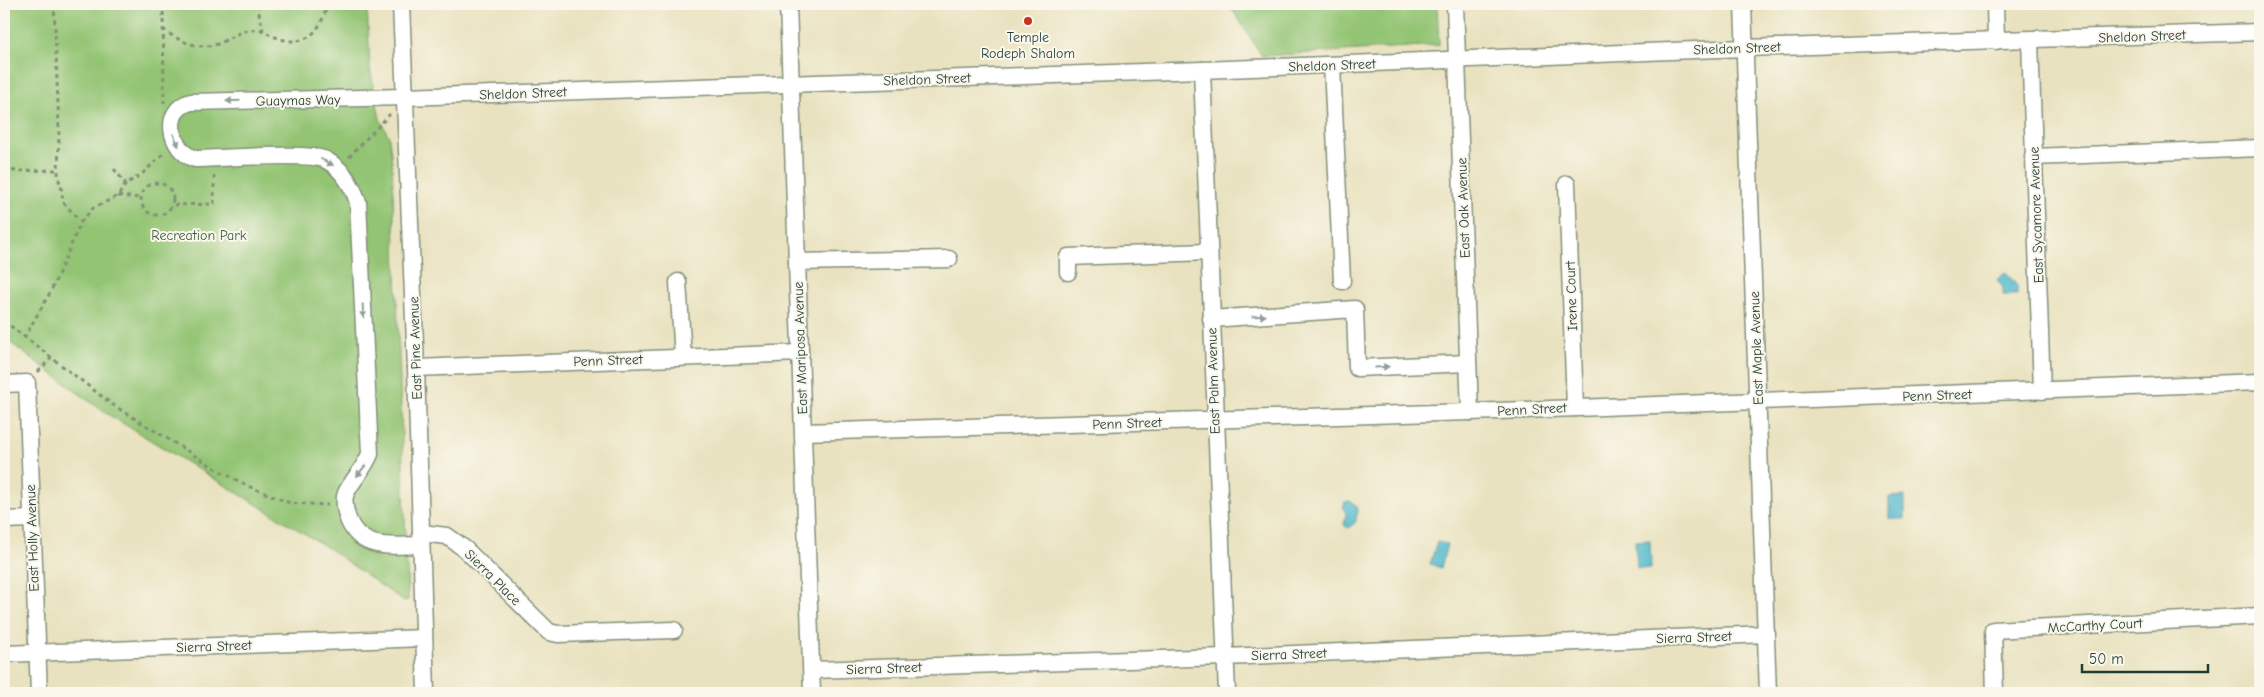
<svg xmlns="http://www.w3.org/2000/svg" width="2264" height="697" viewBox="0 0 2264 697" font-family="'Comic Neue',sans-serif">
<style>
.green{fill:#93c473;stroke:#598054}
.water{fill:#4fb8cc;stroke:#377a80}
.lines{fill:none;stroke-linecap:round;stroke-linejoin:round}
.minor-casing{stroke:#84907a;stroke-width:19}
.path{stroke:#84907a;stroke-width:3;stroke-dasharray:4 4;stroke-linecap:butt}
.minor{stroke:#fff;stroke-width:16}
.oneway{fill:#8f9e9a}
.poi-dot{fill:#c8321e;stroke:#fbf7ec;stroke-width:2}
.labels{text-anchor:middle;stroke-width:4;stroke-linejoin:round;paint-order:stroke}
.street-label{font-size:14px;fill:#1f3d34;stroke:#fbf7ec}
.poi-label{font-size:14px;fill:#1f3d34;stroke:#fbf7ec}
.park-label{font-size:14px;fill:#3c5f44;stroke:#fbf7ec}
</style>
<rect width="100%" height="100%" fill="#fbf7ec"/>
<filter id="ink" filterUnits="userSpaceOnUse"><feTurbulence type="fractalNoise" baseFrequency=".02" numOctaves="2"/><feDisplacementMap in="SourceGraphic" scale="10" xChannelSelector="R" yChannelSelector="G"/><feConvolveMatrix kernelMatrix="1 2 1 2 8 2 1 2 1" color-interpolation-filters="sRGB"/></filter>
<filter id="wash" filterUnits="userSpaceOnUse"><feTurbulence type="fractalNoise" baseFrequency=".0096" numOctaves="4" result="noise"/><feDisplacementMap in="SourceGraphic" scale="20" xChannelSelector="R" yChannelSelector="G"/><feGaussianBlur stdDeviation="1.12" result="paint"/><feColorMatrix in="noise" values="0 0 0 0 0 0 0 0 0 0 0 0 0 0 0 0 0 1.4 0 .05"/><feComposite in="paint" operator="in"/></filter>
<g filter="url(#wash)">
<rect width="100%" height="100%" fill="#e9e2c0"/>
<g class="green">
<polygon points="4,4 367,4 370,68 380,119 389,137 392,162 408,600 403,601 325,546 104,412 4,338"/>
<polygon points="1229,4 1437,4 1439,45 1262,56"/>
</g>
<g class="water">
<polygon points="2006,272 2017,286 2017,295 2003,295 2003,288 1997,280"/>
<polygon points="1905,496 1905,519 1889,519 1889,497"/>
<path d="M1350 501C1359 505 1358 514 1355 523L1348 528 1344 525 1346 513 1343 508 1345 502Z"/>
<polygon points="1650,540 1651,569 1637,568 1635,541"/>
<polygon points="1437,542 1447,544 1441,568 1430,564"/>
</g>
</g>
<g filter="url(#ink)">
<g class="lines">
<g class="minor-casing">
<g id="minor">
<polyline points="401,4 416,368 426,693"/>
<polyline points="788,4 812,693"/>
<polyline points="1455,4 1470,412"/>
<polyline points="1743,4 1768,693"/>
<polyline points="1995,4 1996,41"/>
<polyline points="2030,40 2042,391"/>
<polyline points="1332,65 1342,281"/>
<polyline points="1202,70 1227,693"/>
<polyline points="2033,157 2260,148"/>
<polyline points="1567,184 1575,408"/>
<polyline points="797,262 949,259"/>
<polyline points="1068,272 1068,257 1208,252"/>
<polyline points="678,282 683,357"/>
<polyline points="1211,319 1355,309 1357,368 1468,363"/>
<polyline points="416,368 800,353"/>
<polyline points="4,384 27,383 39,693"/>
<polyline points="803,432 1470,412 2260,382"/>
<polyline points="4,520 31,519"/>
<polyline points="421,533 447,536 465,549 549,632 558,634 674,630"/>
<path d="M421 545C391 546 358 551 347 516 345 509 343 500 346 493 353 479 364 469 370 454L358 202C352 185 343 169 326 160 310 151 219 159 195 159 170 151 161 110 191 102L404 97 1202 70 1744 48 2260 32"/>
<polyline points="4,654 424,638"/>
<polyline points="812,670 1225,657 1767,634"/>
<polyline points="1995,693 1993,630 2260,616"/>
</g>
</g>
<g class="path">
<polyline points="163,4 164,103"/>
<path d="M257 4 263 31C270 34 278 39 285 40 311 46 323 25 327 4"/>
<path d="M163 29C179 42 203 52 222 42 238 34 245 27 263 31"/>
<polyline points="349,157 390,114"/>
<polyline points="114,169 126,184"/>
<polyline points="4,171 58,170"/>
<circle cx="157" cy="199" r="16"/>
<polyline points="118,196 140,198"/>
<polyline points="174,205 214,204 214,173"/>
<polyline points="81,222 93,208 118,196 126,184 142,174 164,153"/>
<polyline points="4,321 113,405 218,470 248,486 290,503 328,505"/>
<polyline points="24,338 51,291 81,222 63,202 61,185 58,178 59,131 54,4"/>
<polyline points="38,372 51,358"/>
</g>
<use href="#minor" class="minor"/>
</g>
<defs><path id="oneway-solid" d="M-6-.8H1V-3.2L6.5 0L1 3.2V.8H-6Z" transform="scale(1.25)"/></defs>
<g class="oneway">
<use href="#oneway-solid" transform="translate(233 101) rotate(179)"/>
<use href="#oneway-solid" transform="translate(176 140) rotate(67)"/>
<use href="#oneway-solid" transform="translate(327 162) rotate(27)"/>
<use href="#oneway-solid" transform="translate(363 311) rotate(87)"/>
<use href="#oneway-solid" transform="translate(1259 316) rotate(-4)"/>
<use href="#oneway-solid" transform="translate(1382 367) rotate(-3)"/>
<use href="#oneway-solid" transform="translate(361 471) rotate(129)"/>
</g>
</g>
<circle class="poi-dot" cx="1028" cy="21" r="5"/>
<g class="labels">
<g class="street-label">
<text transform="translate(2142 36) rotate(-2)" y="5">Sheldon Street</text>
<text transform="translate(1737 48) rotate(-2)" y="5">Sheldon Street</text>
<text transform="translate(1332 65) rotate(-2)" y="5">Sheldon Street</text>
<text transform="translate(927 79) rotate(-2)" y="5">Sheldon Street</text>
<text transform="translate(523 93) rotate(-2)" y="5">Sheldon Street</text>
<text transform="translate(298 100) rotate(-1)" y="5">Guaymas Way</text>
<text transform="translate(1463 208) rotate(-92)" y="5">East Oak Avenue</text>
<text transform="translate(2036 215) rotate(-92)" y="5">East Sycamore Avenue</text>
<text transform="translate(1571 296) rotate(-92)" y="5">Irene Court</text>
<text transform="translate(415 348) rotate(-92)" y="5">East Pine Avenue</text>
<text transform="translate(800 348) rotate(-92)" y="5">East Mariposa Avenue</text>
<text transform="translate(1756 348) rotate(-92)" y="5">East Maple Avenue</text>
<text transform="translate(608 360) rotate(-2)" y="5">Penn Street</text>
<text transform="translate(1213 381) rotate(-92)" y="5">East Palm Avenue</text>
<text transform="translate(1937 395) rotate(-2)" y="5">Penn Street</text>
<text transform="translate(1532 409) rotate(-3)" y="5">Penn Street</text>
<text transform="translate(1127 423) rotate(-2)" y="5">Penn Street</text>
<text transform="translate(32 538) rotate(-92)" y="5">East Holly Avenue</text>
<text transform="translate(493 577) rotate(45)" y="5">Sierra Place</text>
<text transform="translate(2095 625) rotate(-3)" y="5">McCarthy Court</text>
<text transform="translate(1694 637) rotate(-2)" y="5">Sierra Street</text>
<text transform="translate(214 646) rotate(-2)" y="5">Sierra Street</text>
<text transform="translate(1289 654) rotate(-2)" y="5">Sierra Street</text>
<text transform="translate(884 668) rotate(-2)" y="5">Sierra Street</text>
</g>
<g class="poi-label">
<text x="1028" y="42">Temple<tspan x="1028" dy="16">Rodeph Shalom</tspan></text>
</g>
<g class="park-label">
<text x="199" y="240">Recreation Park</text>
</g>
</g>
<rect width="2264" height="697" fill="none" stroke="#fbf7ec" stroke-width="20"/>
<path d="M2082 664v8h126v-8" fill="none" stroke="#1f3d34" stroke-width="2.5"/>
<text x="2089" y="664" font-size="15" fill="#1f3d34" stroke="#fbf7ec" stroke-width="4" paint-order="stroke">50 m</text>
</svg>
